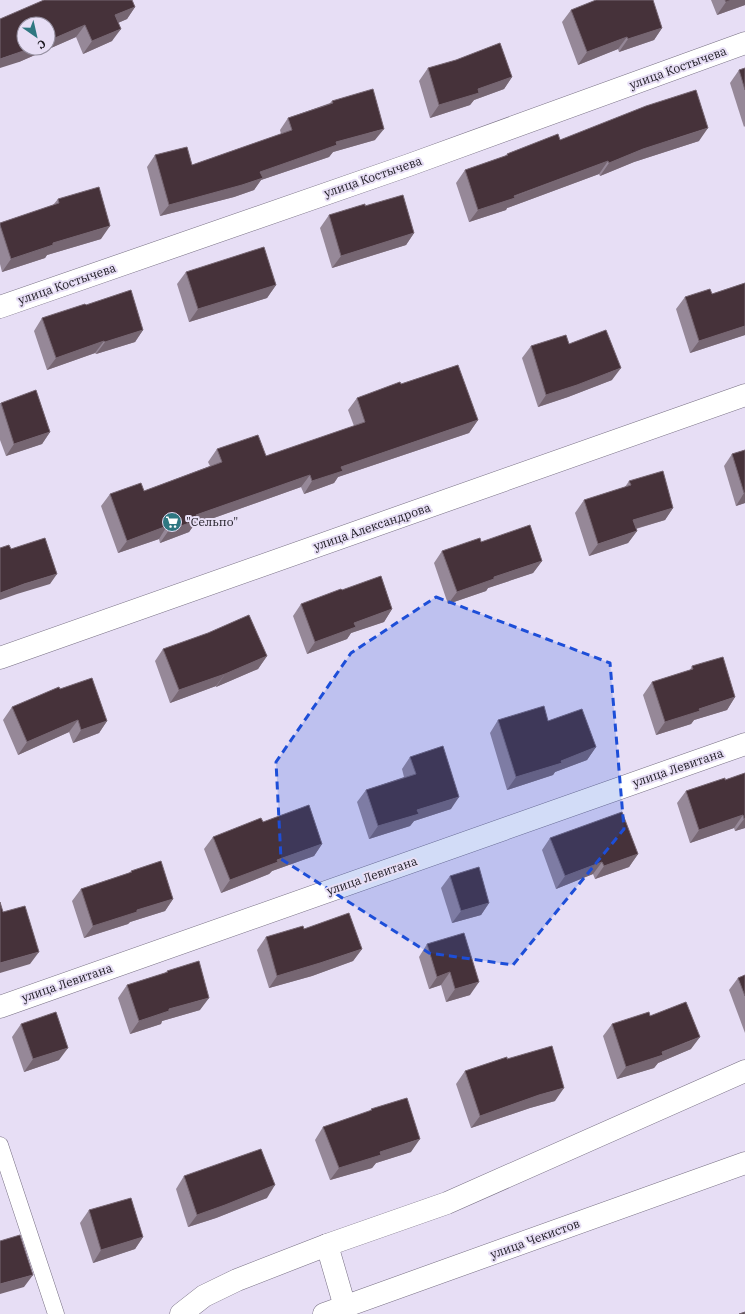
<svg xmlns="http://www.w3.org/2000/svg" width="745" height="1314" viewBox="0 0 745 1314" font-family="'IBM Plex Serif',serif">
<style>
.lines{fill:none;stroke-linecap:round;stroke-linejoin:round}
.lane-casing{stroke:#766e82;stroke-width:17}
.street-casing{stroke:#766e82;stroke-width:23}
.secondary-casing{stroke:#766e82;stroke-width:23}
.lane{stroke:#fff;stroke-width:16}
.street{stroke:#fff;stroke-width:22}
.secondary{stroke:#fff;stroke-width:22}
.wall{fill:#968898}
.shaded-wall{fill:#766672}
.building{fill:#46323a;stroke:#766672}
.marked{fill:#1d4ed8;fill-opacity:0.2;stroke:#1d4ed8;stroke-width:3;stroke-dasharray:8 5;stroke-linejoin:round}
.labels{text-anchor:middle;stroke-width:4;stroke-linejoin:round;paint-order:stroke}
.street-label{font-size:12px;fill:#1b1820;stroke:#e7def5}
.poi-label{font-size:12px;fill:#1b1820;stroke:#e7def5;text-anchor:start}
</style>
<rect width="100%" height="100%" fill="#e7def5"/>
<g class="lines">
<g class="lane-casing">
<polyline id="lane" points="0,1145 56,1314"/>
</g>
<g class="street-casing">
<g id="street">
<polyline points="0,307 409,165 745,43"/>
<polyline points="0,1007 745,744"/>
<polyline points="327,1245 345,1307"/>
<polyline points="181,1314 204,1296 237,1280 327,1245 447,1203 745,1071"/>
<polyline points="324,1314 745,1163"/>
</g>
</g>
<g class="secondary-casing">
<polyline id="secondary" points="0,658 745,395"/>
</g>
<use href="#lane" class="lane"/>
<use href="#street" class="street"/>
<use href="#secondary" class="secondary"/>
</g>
<g class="wall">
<polygon points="711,0 745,0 745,5 717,15"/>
<polygon points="135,7 127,19 118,23 112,41 83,54 76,37 19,62 0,19"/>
<polygon points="571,10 662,28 654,40 619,52 618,49 578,65 562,22"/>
<polygon points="428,68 512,77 504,89 474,100 470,105 430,118 419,81"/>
<polygon points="745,68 745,126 744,127 730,83 739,70"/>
<polygon points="332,101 375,140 333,152 329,157 261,180 254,190 234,197 160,216 147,167 155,155 192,165 281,134 280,130 288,118 330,103"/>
<polygon points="560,140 699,141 634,162 600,176 599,174 507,208 506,210 469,222 456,183 465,170 505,156 507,154"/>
<polygon points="58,199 101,239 47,255 45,258 2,272 0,264 0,223 53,205"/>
<polygon points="365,206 414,233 406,245 332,268 320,228 329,215"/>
<polygon points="186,272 276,285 267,298 189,322 177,284"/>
<polygon points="745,283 745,335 690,353 676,309 685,297 712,294"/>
<polygon points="86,305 143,330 135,342 96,354 95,353 47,370 34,331 42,318"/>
<polygon points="569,344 612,380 568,397 538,407 522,358 531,346"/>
<polygon points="401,384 478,420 469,433 338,477 334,483 304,494 301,487 194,525 189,532 160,543 159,539 118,553 101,506 110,494 144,491 210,466 208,462 217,449 266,456 354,426 348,410 357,398"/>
<polygon points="0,403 1,403 50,432 42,444 6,456 0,440"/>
<polygon points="745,450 745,503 736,506 724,466 732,454"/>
<polygon points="629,481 673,508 665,520 636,529 637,531 628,543 589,556 575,513 584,500 625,487"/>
<polygon points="481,542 542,561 533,573 488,588 486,591 448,604 434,563 442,551"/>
<polygon points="342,590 392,609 384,622 351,633 347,639 307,654 293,616 301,604"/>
<polygon points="163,649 267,656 258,669 216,687 216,686 170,703 155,661"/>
<polygon points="692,666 735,697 727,710 694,720 691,724 656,735 643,695 652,682 690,670"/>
<polygon points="60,689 107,721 99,733 73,743 69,732 18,755 3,720 12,707"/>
<polygon points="498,720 548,721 596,747 587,760 555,772 553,775 507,790 490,733"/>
<polygon points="410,757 451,809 414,821 410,826 369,839 357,802 366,790 404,777 402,769"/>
<polygon points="745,773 745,828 735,831 734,828 690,843 677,803 686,791 725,780"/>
<polygon points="263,822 322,844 314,856 272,871 269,874 221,893 204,849 213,837"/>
<polygon points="550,838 638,854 629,867 595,879 593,874 556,889 542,850"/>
<polygon points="131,871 173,899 165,911 130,922 128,924 84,938 72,901 81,889 129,873"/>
<polygon points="450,876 489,903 481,915 452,923 441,888"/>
<polygon points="304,929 362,949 353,961 312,976 269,988 257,950 266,937"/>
<polygon points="427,944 470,995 446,1002 441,985 429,989 419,957"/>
<polygon points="167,971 200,1010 162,1021 161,1024 130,1034 118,998 127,985 165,973"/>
<polygon points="745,975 745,1033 729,990 738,978"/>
<polygon points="650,1016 691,1049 658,1063 654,1068 617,1079 603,1036 612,1024"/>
<polygon points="21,1024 59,1060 24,1072 12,1037"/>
<polygon points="507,1059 555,1101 530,1108 471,1128 456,1084 465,1071"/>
<polygon points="371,1109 411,1152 376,1163 372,1168 330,1180 315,1140 323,1127 370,1111"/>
<polygon points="184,1176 267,1198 216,1218 188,1227 176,1189"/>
<polygon points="89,1210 143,1237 135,1249 93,1263 80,1223"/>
</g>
<g class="shaded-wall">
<polygon points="732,0 745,0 745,5 717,15 726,2"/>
<polygon points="135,7 127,19 106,28 115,15"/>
<polygon points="85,25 76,37 19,62 0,68 0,59 32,48 48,48 48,41"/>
<polygon points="662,28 654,40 619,52 628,39"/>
<polygon points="121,29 112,41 83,54 92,41"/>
<polygon points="627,37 618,49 578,65 587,52"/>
<polygon points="512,77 504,89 474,100 470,105 430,118 439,105 478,89"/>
<polygon points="708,128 699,141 634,162 600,176 609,163 643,149"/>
<polygon points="384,129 375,140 333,152 329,157 261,180 254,190 234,197 160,216 169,205 336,142"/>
<polygon points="608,161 599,174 507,208 506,210 469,222 478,210"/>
<polygon points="110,226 101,239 47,255 45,258 2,272 11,259 53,243"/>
<polygon points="414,233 406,245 332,268 341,256"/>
<polygon points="276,285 267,298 189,322 198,309"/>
<polygon points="745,326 745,335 690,353 699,341"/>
<polygon points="143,330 135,342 96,354 105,342"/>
<polygon points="104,341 95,353 47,370 56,358"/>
<polygon points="621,368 612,380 568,397 538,407 546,395"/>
<polygon points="478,420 469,433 338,477 334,483 304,494 312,481 341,467"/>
<polygon points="50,432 42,444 6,456 14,444"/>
<polygon points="310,475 301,487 194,525 189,532 160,543 169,530 196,515"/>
<polygon points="744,493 745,493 745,503 736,506"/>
<polygon points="673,508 665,520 624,532 633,520"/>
<polygon points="167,526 159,539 118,553 127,541"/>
<polygon points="637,531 628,543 589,556 598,544"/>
<polygon points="542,561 533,573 488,588 486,591 448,604 457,592 494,577"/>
<polygon points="57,574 50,584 17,594 0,600 0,593 24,584"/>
<polygon points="392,609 384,622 351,633 347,639 307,654 315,642 354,623"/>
<polygon points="267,656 258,669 216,687 225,674"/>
<polygon points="225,674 216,686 170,703 179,690"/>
<polygon points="735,697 727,710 694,720 691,724 656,735 665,722 699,709"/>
<polygon points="78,720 69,732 18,755 27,742"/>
<polygon points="107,721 99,733 73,743 81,730"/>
<polygon points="596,747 587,760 555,772 553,775 507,790 516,777"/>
<polygon points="459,797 451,809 414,821 410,826 369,839 378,826 417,810"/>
<polygon points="743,815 734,828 690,843 699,830"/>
<polygon points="745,818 745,828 735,831 744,819"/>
<polygon points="322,844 314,856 272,871 269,874 221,893 230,880 277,860"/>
<polygon points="638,854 629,867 595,879 604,866"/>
<polygon points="602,862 593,874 556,889 565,876"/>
<polygon points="173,899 165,911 130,922 128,924 84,938 93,926 137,910"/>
<polygon points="489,903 481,915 452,923 461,911"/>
<polygon points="362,949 353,961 312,976 269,988 277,976"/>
<polygon points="39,952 30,964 0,973 0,963"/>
<polygon points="450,972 441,985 429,989 437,977"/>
<polygon points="479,982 470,995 446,1002 455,989"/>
<polygon points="209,998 200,1010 162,1021 161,1024 130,1034 139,1021 169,1009"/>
<polygon points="700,1037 691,1049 658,1063 654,1068 617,1079 626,1067"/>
<polygon points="68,1048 59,1060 24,1072 33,1059"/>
<polygon points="564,1088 555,1101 530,1108 471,1128 480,1116 539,1095"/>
<polygon points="420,1139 411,1152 376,1163 372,1168 330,1180 339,1168 380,1152"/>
<polygon points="275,1185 267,1198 216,1218 188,1227 197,1215"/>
<polygon points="143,1237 135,1249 93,1263 101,1250"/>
<polygon points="33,1275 24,1287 0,1294 0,1284"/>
</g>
<g class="building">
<polygon points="44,0 132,0 135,7 115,15 121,29 92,41 85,25 48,41 48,24 24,24 24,48 32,48 0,59 0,19"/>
<polygon points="596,0 653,0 662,28 628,39 627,37 587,52 571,10"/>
<polygon points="725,0 732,0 726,2"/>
<polygon points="500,43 512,77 478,89 479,93 439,105 428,68 456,60"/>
<polygon points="745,68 745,90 739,70"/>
<polygon points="373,89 384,129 336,142 337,145 260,172 263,178 242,185 169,205 155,155 187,147 192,165 292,130 288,118 333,103 332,101"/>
<polygon points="696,90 708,128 643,149 609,163 608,161 514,196 515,198 478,210 465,170 508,155 507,154 558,134 560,140 646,106"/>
<polygon points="99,187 110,226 53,243 53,245 11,259 0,225 0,223 59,203 58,199"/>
<polygon points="403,195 414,233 341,256 329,215 365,204 365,206"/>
<polygon points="264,247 276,285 198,309 186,272"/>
<polygon points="745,283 745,326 699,341 685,297 710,289 712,294"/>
<polygon points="131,290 143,330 105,342 104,341 56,358 42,318 85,304 86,305"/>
<polygon points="606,330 621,368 577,385 546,395 531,346 566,335 569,344"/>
<polygon points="458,365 478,420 341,467 343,471 312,481 310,475 196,515 198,520 169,530 167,526 127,541 110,494 141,483 144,491 222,462 217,449 258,435 266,456 365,422 357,398 400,382 401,384"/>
<polygon points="36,390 50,432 14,444 1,403"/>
<polygon points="745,450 745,493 744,493 732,454"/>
<polygon points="663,471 673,508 633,520 637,531 598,544 584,500 631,485 629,481"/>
<polygon points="530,525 542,561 494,577 494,579 457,592 442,551 480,538 481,542"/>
<polygon points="45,538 57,574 24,584 0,593 0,548 9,545 11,549"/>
<polygon points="381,576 392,609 354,623 356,627 315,642 301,604 341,589 342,590"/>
<polygon points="249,615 267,656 225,674 179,690 163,649 208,633"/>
<polygon points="723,657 735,697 699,709 700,711 665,722 652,682 693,669 692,666"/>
<polygon points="92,678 107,721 81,730 78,720 27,742 12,707 59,687 60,689"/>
<polygon points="544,706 548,721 582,709 596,747 561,761 562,763 516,777 498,720"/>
<polygon points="443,746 459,797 417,810 419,814 378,826 366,790 416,774 410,757"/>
<polygon points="745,773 745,818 744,819 743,815 699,830 686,791 725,778 725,780"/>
<polygon points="309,805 322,844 277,860 278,862 230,880 213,837 261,818 263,822"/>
<polygon points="622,812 638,854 604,866 602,862 565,876 550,838"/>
<polygon points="161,861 173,899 137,910 137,912 93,926 81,889 132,872 131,871"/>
<polygon points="479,867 489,903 461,911 450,876"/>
<polygon points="0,902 3,912 25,906 39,952 0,963"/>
<polygon points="349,913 362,949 320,963 277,976 266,937 303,926 304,929"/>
<polygon points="464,933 479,982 455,989 450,972 437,977 427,944"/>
<polygon points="199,961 209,998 169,1009 169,1011 139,1021 127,985 168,972 167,971"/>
<polygon points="745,975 745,996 738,978"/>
<polygon points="686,1002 700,1037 662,1052 663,1055 626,1067 612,1024 649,1012 650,1016"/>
<polygon points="56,1012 68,1048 33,1059 21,1024"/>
<polygon points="552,1046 564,1088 539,1095 480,1116 465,1071 507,1057 507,1059"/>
<polygon points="407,1098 420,1139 380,1152 381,1155 339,1168 323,1127 372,1110 371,1109"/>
<polygon points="261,1149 275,1185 225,1205 197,1215 184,1176"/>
<polygon points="131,1198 143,1237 101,1250 89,1210"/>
<polygon points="20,1235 33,1275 0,1284 0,1241"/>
<polygon points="745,1312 745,1314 739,1314"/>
</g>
<path class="marked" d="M436 597 610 663 624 829 513 965 429 953 281 859 276 762 351 653Z"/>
<defs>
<g id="supermarket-disc" transform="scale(1)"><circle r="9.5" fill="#2f7781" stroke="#e7def5"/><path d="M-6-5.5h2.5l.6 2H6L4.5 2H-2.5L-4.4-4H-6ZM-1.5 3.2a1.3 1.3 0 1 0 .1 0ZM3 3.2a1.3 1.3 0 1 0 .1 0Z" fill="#fff"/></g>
</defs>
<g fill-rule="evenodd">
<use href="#supermarket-disc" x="172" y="522"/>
</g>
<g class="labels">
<g class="street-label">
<text transform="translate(678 68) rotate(-20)" y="4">улица Костычева</text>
<text transform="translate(373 177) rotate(-19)" y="4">улица Костычева</text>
<text transform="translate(67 284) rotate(-19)" y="4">улица Костычева</text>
<text transform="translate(372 527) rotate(-19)" y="4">улица Александрова</text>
<text transform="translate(678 768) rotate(-19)" y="4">улица Левитана</text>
<text transform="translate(372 876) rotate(-19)" y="4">улица Левитана</text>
<text transform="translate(67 983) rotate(-19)" y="4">улица Левитана</text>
<text transform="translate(535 1239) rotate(-20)" y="4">улица Чекистов</text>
</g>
<g class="poi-label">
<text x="186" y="526">"Сельпо"</text>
</g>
</g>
<g transform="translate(36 36) rotate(146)"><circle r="19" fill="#e7def5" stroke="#958fa0"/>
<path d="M0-3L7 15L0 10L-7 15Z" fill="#2f7781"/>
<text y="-6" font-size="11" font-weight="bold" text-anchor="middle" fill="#1b1820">С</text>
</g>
</svg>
